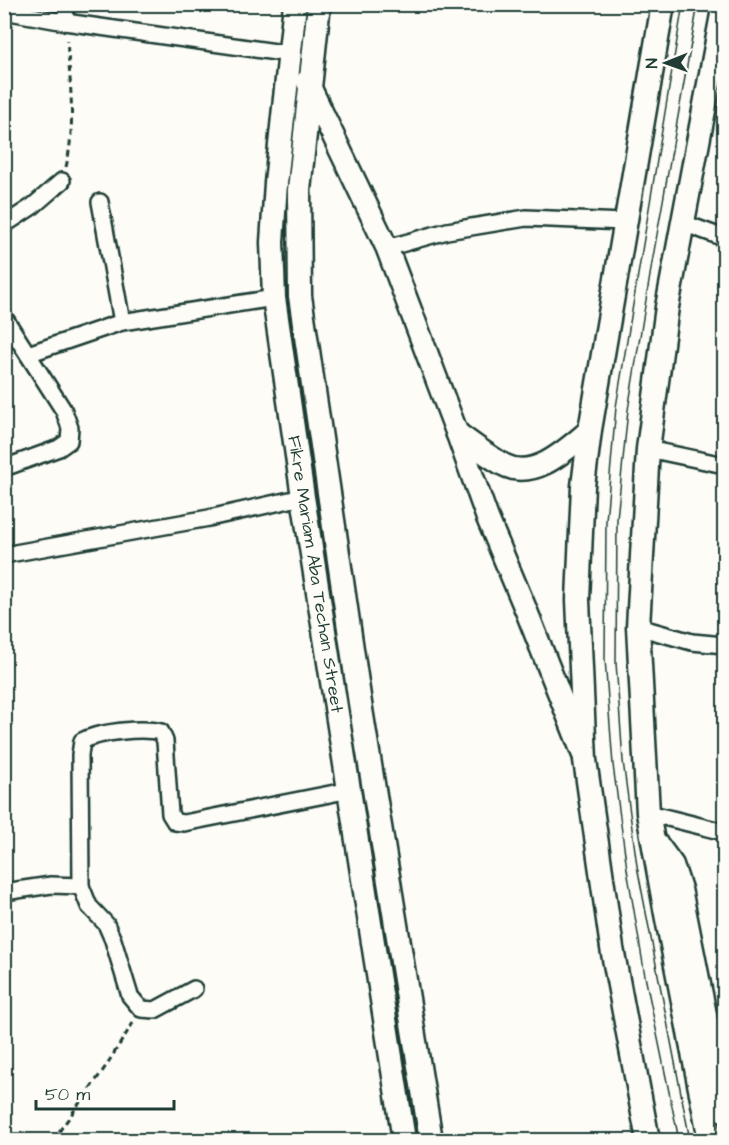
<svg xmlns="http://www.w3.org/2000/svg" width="729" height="1145" viewBox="0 0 729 1145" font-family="'Architects Daughter',sans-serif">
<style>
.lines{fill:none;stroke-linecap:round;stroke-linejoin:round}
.street-casing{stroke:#1f3d34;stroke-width:20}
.secondary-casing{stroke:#1f3d34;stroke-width:26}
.primary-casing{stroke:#1f3d34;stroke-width:27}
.path{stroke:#1f3d34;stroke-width:3;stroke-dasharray:6 4.5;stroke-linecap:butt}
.street{stroke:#fdfcf7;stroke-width:15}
.secondary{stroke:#fdfcf7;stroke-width:21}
.primary{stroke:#fdfcf7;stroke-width:22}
.tram{stroke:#1f3d34;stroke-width:1.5}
.labels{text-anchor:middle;stroke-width:4.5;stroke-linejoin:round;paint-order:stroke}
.street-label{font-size:18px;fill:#1f3d34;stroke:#fdfcf7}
</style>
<rect width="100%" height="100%" fill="#fdfcf7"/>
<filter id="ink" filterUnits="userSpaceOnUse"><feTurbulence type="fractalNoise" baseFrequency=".0167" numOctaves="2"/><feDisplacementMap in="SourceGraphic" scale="12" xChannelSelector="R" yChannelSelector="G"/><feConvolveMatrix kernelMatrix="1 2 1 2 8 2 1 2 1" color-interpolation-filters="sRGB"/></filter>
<g filter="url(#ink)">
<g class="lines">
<g class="street-casing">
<g id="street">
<polyline points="4,11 65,22 290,54"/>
<polyline points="65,22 66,4"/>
<polyline points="100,202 122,322"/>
<polyline points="683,223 724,238"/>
<polyline points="4,225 33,206 62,181"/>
<polyline points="387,248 447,231 526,218 625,222"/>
<polyline points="4,317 64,411 70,428 69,441 59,448 4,468"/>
<polyline points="28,354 122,322 274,298"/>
<polyline points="648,449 724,465"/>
<polyline points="4,555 209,518 303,497"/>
<polyline points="638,627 692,642 724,645"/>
<polyline points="648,813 724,832"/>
<polyline points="81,886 89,906 106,924 113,940 130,996 141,1009 155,1010 194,989"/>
<path d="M4 892 51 885 81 886 80 755 82 741C99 732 142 727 161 732L165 741 170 814 175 822 184 823 350 790"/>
</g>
</g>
<g class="secondary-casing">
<g id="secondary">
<polyline points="307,81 387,248 457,433 487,517 526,610 583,754"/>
<path d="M457 433C472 444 488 456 504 465 535 481 568 448 590 430"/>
</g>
</g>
<g class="primary-casing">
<g id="primary">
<polyline points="295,4 276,183 272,242 274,298 303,497 404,1140"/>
<polyline points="319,4 299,190 300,296 360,703 431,1140"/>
<polyline points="658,846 672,865 680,889 724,1110"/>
<polyline points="648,1140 612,948 585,760 578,600 583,486 590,430 663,4"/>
<polyline points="710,1140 666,914 648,813 638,627 648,449 667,307 724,4"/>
</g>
</g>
<g class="path">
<path d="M66 167C76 125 70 83 67 40"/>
<polyline points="53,1140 104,1069 133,1023"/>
</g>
<use href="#street" class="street"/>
<use href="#secondary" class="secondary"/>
<use href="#primary" class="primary"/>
<g class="tram">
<polyline points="679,1140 645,976 627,869 613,765 605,659 606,521 616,407 683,4"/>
<polyline points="690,1140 637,866 623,761 616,663 617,519 628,410 653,257 698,4"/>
</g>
</g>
</g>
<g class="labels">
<g class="street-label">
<text transform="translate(316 574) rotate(81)" y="6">Fikre Mariam Aba Techan Street</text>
</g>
</g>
<rect width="729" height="1145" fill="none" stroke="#fdfcf7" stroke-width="24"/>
<rect x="12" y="12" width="705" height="1121" fill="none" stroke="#1f3d34" stroke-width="2" filter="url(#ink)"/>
<g transform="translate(666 63) rotate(269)" stroke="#fdfcf7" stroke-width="4.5" paint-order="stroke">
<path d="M0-4.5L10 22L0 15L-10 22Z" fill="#1f3d34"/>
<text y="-9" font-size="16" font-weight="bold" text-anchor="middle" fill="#1f3d34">N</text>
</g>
<path d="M36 1100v9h138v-9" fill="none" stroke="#1f3d34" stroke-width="3"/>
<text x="45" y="1100" font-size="18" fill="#1f3d34" stroke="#fdfcf7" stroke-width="4.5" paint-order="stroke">50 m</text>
</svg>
